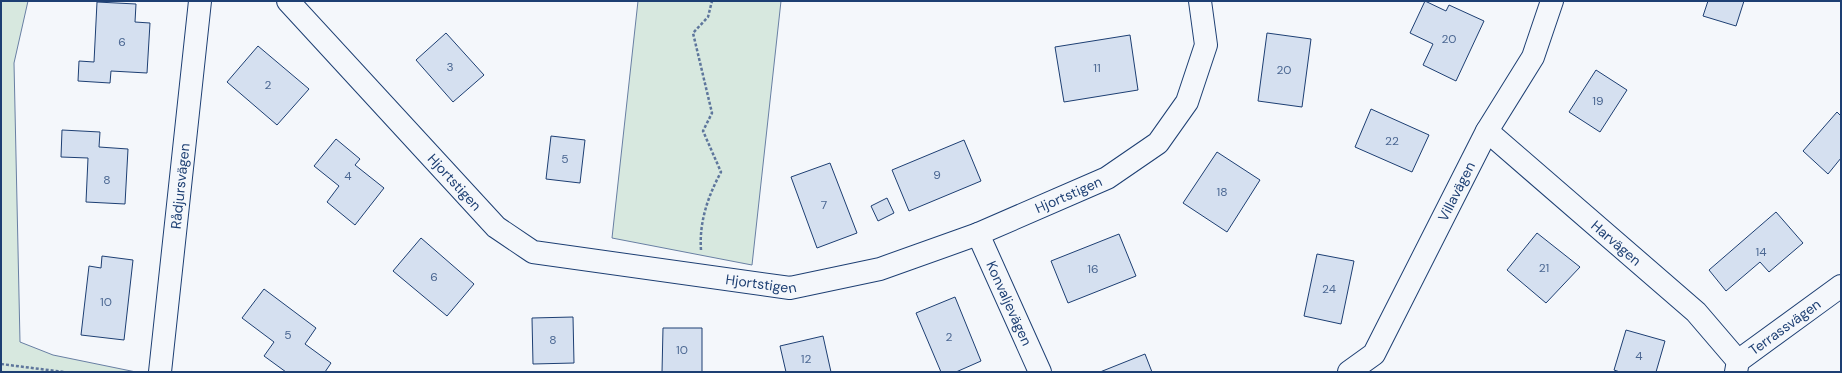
<svg xmlns="http://www.w3.org/2000/svg" width="1842" height="373" viewBox="0 0 1842 373" font-family="'DM Sans',sans-serif">
<style>
.green{fill:#d7e8df;stroke:#687fa3}
.building{fill:#d5e0f0;stroke:#1d3f73}
.lines{fill:none;stroke-linecap:round;stroke-linejoin:round}
.minor-casing{stroke:#1d3f73;stroke-width:24}
.path{stroke:#5e769c;stroke-width:2.5;stroke-dasharray:3 2;stroke-linecap:butt}
.minor{stroke:#f4f7fb;stroke-width:22}
.labels{text-anchor:middle;stroke-width:3;stroke-linejoin:round;paint-order:stroke}
.number-label{font-size:12px;fill:#4b6792}
.street-label{font-size:14px;fill:#1d3f73;stroke:#f4f7fb}
</style>
<rect width="100%" height="100%" fill="#f4f7fb"/>
<g class="green">
<polygon points="1,1 28,1 14,63 20,342 53,355 136,372 1,372"/>
<polygon points="638,1 781,1 752,265 612,238"/>
</g>
<g class="building">
<polygon points="1425,1 1446,11 1449,5 1484,21 1456,81 1423,65 1433,44 1410,33"/>
<polygon points="1708,1 1744,1 1736,26 1703,16"/>
<polygon points="97,2 136,4 135,22 150,23 147,73 111,71 110,83 78,81 79,61 94,62"/>
<polygon points="446,33 484,75 453,102 416,60"/>
<polygon points="1267,33 1311,39 1302,107 1258,101"/>
<polygon points="1130,35 1138,90 1064,102 1055,47"/>
<polygon points="258,46 309,89 277,125 227,82"/>
<polygon points="1596,70 1627,90 1600,132 1569,112"/>
<polygon points="1371,109 1429,135 1412,172 1355,147"/>
<polygon points="1837,112 1841,116 1841,158 1828,174 1803,151"/>
<polygon points="62,130 100,132 99,147 128,149 125,204 86,202 88,158 61,157"/>
<polygon points="551,136 585,140 580,183 546,179"/>
<polygon points="336,139 360,159 355,165 384,188 355,225 327,202 339,186 314,166"/>
<polygon points="964,140 981,181 909,211 892,170"/>
<polygon points="1217,152 1260,180 1227,232 1183,203"/>
<polygon points="830,163 857,233 817,248 791,177"/>
<polygon points="887,198 894,213 878,221 871,206"/>
<polygon points="1776,212 1803,243 1769,272 1760,262 1726,291 1709,270"/>
<polygon points="1537,233 1580,267 1546,303 1507,270"/>
<polygon points="1119,234 1136,276 1068,303 1051,261"/>
<polygon points="421,238 474,284 447,316 393,271"/>
<polygon points="1317,254 1354,261 1341,324 1304,316"/>
<polygon points="102,256 133,260 124,340 81,335 89,266 101,268"/>
<polygon points="264,289 316,328 305,344 331,363 325,372 286,372 264,356 274,342 242,318"/>
<polygon points="955,297 981,361 956,372 941,372 916,313"/>
<polygon points="573,317 574,363 533,364 532,318"/>
<polygon points="663,328 702,328 702,372 662,372"/>
<polygon points="1626,330 1665,341 1656,372 1620,372 1614,370"/>
<polygon points="823,336 831,372 786,372 780,346"/>
<polygon points="1145,354 1152,372 1100,372"/>
</g>
<g class="lines">
<g class="minor-casing">
<g id="minor">
<path id="s1" d="M288 1 496 227 533 252 790 288 880 269 978 234 1107 178 1158 143 1187 102 1206 45 1200 1"/>
<path id="s2" d="M1487 131 1696 312 1738 361"/>
<path id="s3" d="M978 234 1040 372"/>
<path id="s4" d="M160 372 200 1"/>
<path id="s5" d="M1349 372 1374 354 1487 131 1533 57 1552 1"/>
<path id="s6" d="M1736 372 1738 361 1841 286"/>
</g>
</g>
<g class="path">
<path d="M701 250C699 222 708 196 721 172L703 131 712 113 693 33 708 17 712 1"/>
<polyline points="1,364 64,372"/>
</g>
<use href="#minor" class="minor"/>
</g>
<g class="labels">
<g class="number-label">
<text x="1449" y="43">20</text>
<text x="122" y="46">6</text>
<text x="450" y="71">3</text>
<text x="1097" y="72">11</text>
<text x="1284" y="74">20</text>
<text x="268" y="89">2</text>
<text x="1598" y="105">19</text>
<text x="1392" y="145">22</text>
<text x="565" y="163">5</text>
<text x="937" y="179">9</text>
<text x="348" y="180">4</text>
<text x="107" y="184">8</text>
<text x="1222" y="196">18</text>
<text x="824" y="209">7</text>
<text x="1761" y="256">14</text>
<text x="1544" y="272">21</text>
<text x="1093" y="273">16</text>
<text x="434" y="281">6</text>
<text x="1329" y="293">24</text>
<text x="106" y="306">10</text>
<text x="288" y="339">5</text>
<text x="949" y="341">2</text>
<text x="553" y="344">8</text>
<text x="682" y="354">10</text>
<text x="1639" y="360">4</text>
<text x="806" y="363">12</text>
</g>
<g class="street-label">
<text dy="5" stroke="none"><textPath href="#s1" startOffset="246">Hjortstigen</textPath></text>
<text dy="5" stroke="none"><textPath href="#s4" startOffset="187">Rådjursvägen</textPath></text>
<text dy="5" stroke="none"><textPath href="#s5" startOffset="213">Villavägen</textPath></text>
<text dy="5" stroke="none"><textPath href="#s1" startOffset="906">Hjortstigen</textPath></text>
<text dy="5" stroke="none"><textPath href="#s2" startOffset="171">Harvägen</textPath></text>
<text dy="5" stroke="none"><textPath href="#s1" startOffset="582">Hjortstigen</textPath></text>
<text dy="5" stroke="none"><textPath href="#s3" startOffset="76">Konvaljevägen</textPath></text>
<text dy="5" stroke="none"><textPath href="#s6" startOffset="69">Terrassvägen</textPath></text>
</g>
</g>
<rect width="1842" height="373" fill="none" stroke="#1d3f73" stroke-width="4"/>
</svg>
